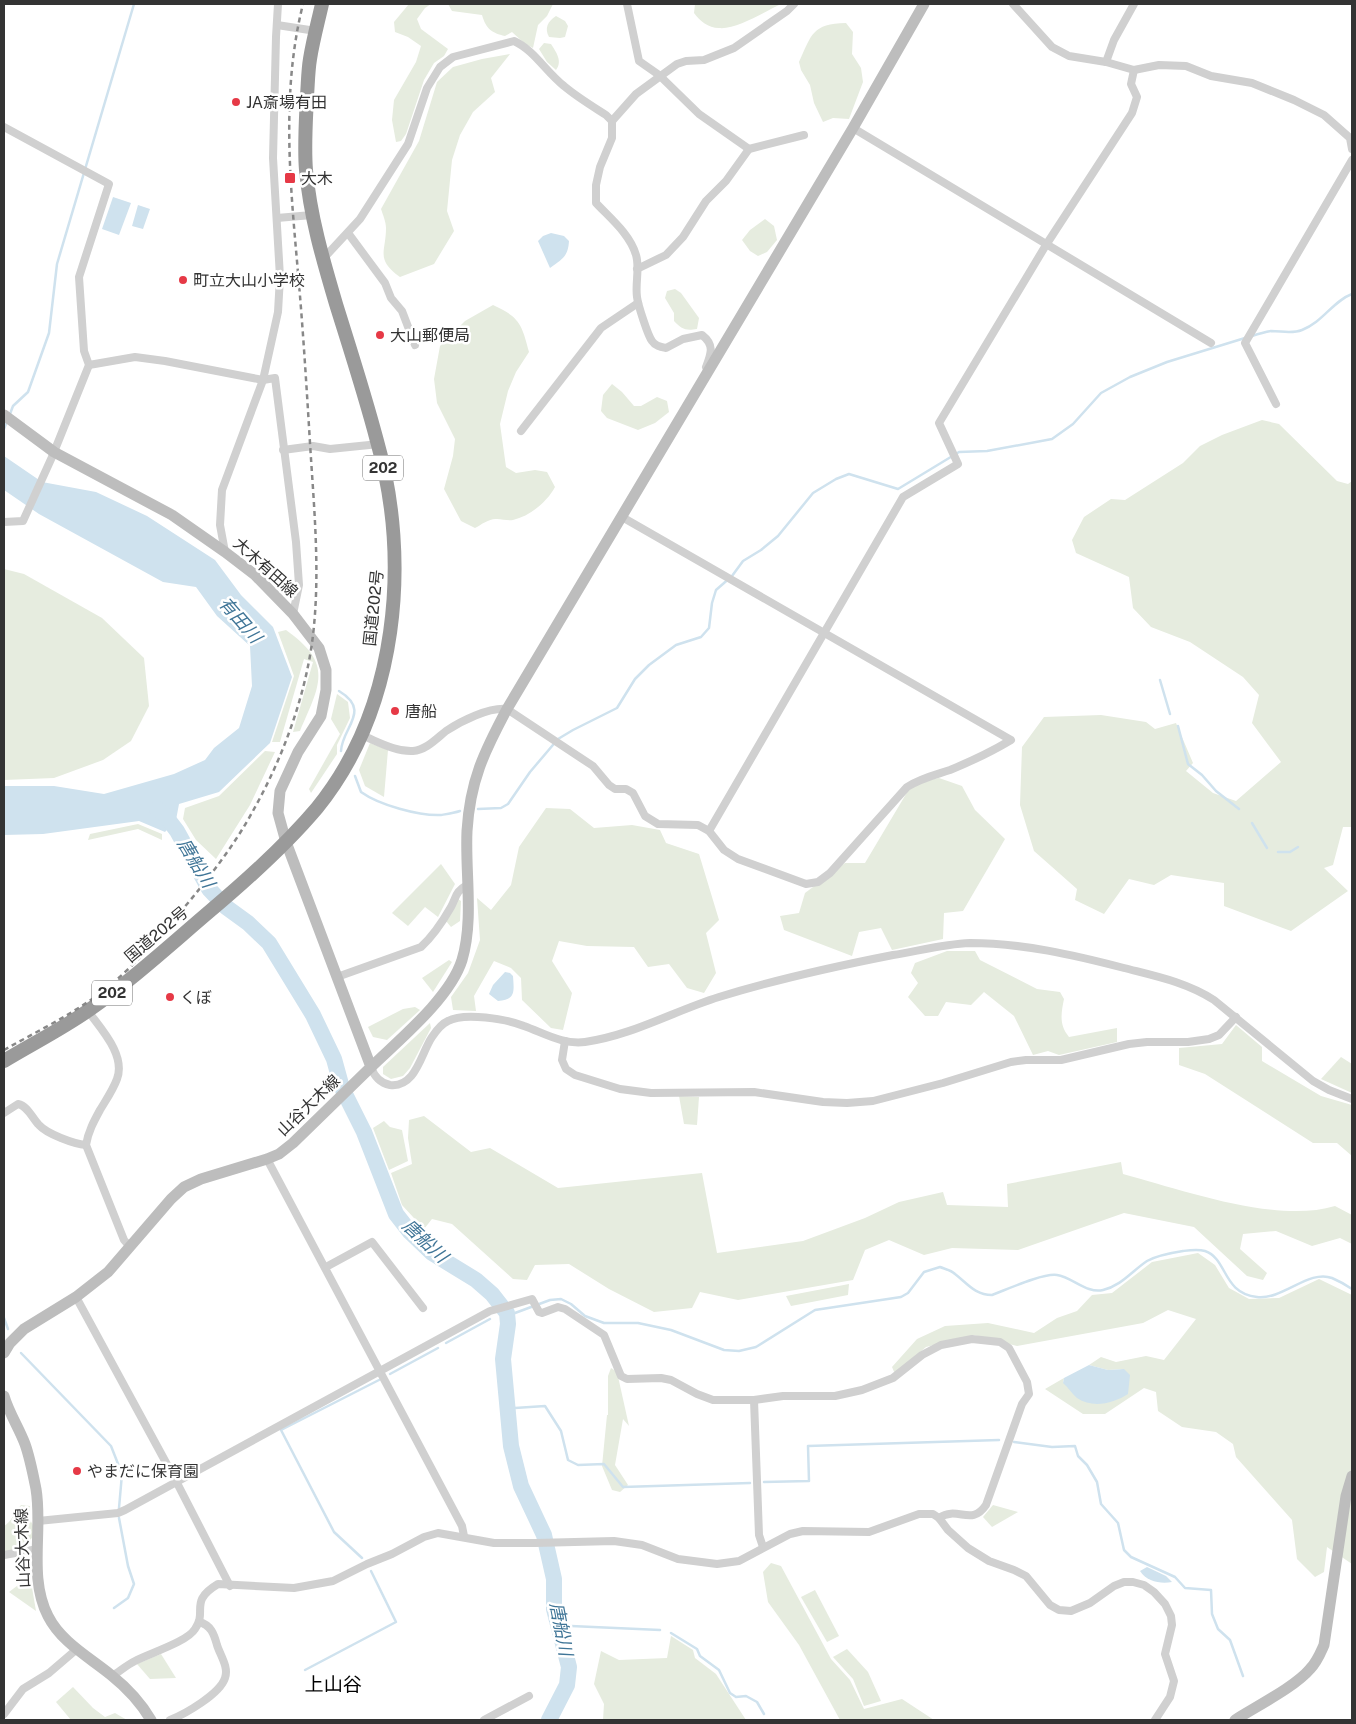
<svg xmlns="http://www.w3.org/2000/svg" width="1356" height="1724" viewBox="0 0 1356 1724" font-family="'Public Sans','Noto Sans JP',sans-serif">
<style>
.green{fill:#e6ecdf}
.water{fill:#cfe2ee}
.lines{fill:none;stroke-linecap:round;stroke-linejoin:round}
.stream{stroke:#cfe2ee;stroke-width:2.5}
.river{stroke:#cfe2ee;stroke-width:16}
.street{stroke:#d0d0d0;stroke-width:8}
.secondary{stroke:#bdbdbd;stroke-width:11}
.highway{stroke:#9a9a9a;stroke-width:14}
.rail{stroke:#888;stroke-width:2.5;stroke-dasharray:5 4;stroke-linecap:butt}
.poi-dot{fill:#e63946;stroke:#fff;stroke-width:2}
.labels{text-anchor:middle;stroke-width:5;stroke-linejoin:round;paint-order:stroke}
.shield{fill:#fff;stroke:#707070;stroke-width:1}
.shield-label{font-size:15px;font-weight:bold;fill:#333}
.poi-label{font-size:16px;fill:#333;stroke:#fff;text-anchor:start}
.street-label{font-size:16px;fill:#333;stroke:#fff}
.water-label{font-size:18px;font-style:italic;fill:#3f7597;stroke:#fff}
.quarter-label{font-size:19px;fill:#000;stroke:#fff}
</style>
<rect width="100%" height="100%" fill="#fff"/>
<g class="green">
<polygon points="409,4 431,4 425,8 417,19 421,29 448,49 444,56 434,63 424,80 406,134 401,141 396,142 392,120 394,100 416,62 421,46 408,37 395,32 394,22"/>
<path d="M448 4H553L547 16 538 25 533 48 524 43 512 32 505 36C492 33 486 29 482 15L452 11Z"/>
<path d="M695 4H781C766 11 736 30 719 28 708 28 700 21 694 13Z"/>
<path d="M556 16 565 21 568 26 565 37 560 38 549 37C544 28 548 21 556 16Z"/>
<path d="M846 23 853 32 852 54 861 68 863 82 849 119 833 118 823 122 814 103 810 85 801 70 799 62C812 34 812 24 846 23Z"/>
<path d="M544 43 551 44C556 52 563 61 556 70L547 62 539 49Z"/>
<path d="M510 54 491 78 495 92 473 112 460 135 452 160 447 211 454 231 434 264 400 277C375 259 386 252 386 228 386 222 383 215 381 209L419 141 437 82 453 67 482 59Z"/>
<polygon points="765,219 774,226 777,240 767,252 758,256 750,251 742,240 750,230"/>
<path d="M675 289 681 293 699 318 697 329C685 331 682 329 674 321V313L665 298 667 291Z"/>
<path d="M493 305C520 317 522 325 529 352L516 372 508 391 500 424 506 467 516 473 535 470 547 472 555 487C547 502 530 516 513 520 508 521 502 519 497 519 490 518 482 524 475 528L461 521 444 489 453 456 455 439 437 403 434 379 440 346 465 321Z"/>
<polygon points="612,384 622,392 634,406 641,406 657,397 667,401 669,412 655,423 638,430 607,418 601,411 603,395"/>
<polygon points="1262,420 1279,424 1337,481 1348,484 1352,481 1352,827 1343,827 1333,865 1324,868 1348,891 1291,931 1224,906 1224,883 1171,875 1154,885 1129,879 1104,914 1075,900 1077,889 1034,851 1020,805 1022,747 1044,717 1101,715 1146,722 1155,729 1176,723 1193,763 1186,771 1213,793 1236,801 1281,762 1252,723 1259,695 1243,677 1190,642 1151,627 1133,608 1129,577 1076,553 1072,540 1084,517 1111,499 1125,500 1183,463 1200,446 1222,435"/>
<polygon points="4,569 24,574 102,618 144,658 149,706 131,741 103,760 54,778 4,780"/>
<path d="M286 630C334 664 320 685 300 731L293 732 313 662 304 659 280 742H272L294 676 278 632Z"/>
<polygon points="337,694 348,702 350,718 337,745 337,754 311,793 309,789 340,734 331,719"/>
<polygon points="370,743 388,750 384,797 365,786 359,770"/>
<polygon points="265,751 275,752 250,805 216,859 196,840 183,819 185,808 219,796"/>
<polygon points="939,778 962,786 975,810 1005,839 963,911 944,913 943,939 892,950 881,928 859,932 852,956 784,930 780,916 799,913 805,893 845,863 865,863 912,784"/>
<polygon points="546,808 570,809 594,828 632,825 660,830 666,843 699,854 719,920 706,933 716,973 704,993 687,988 669,964 648,967 634,947 587,946 559,941 552,961 572,993 563,1030 551,1028 522,1000 521,978 511,968 494,961 474,996 476,1011 453,1010 451,997 468,973 480,940 477,898 491,910 511,885 519,847"/>
<polygon points="138,824 162,834 162,840 138,829 88,840 90,834"/>
<polygon points="441,864 455,884 438,917 425,907 408,926 392,913"/>
<polygon points="458,899 461,901 460,921 451,927 446,921"/>
<path d="M947 951H975L980 960 1037 989 1060 992 1064 999C1061 1014 1059 1025 1069 1037L1117 1028V1042L1059 1055 1048 1051 1033 1055 1014 1016 984 992 971 1005 946 1002 938 1016H925L908 997 918 983 911 973 915 963Z"/>
<polygon points="449,960 452,962 433,992 422,978"/>
<polygon points="415,1007 420,1010 387,1040 373,1037 368,1027 403,1009"/>
<polygon points="430,1023 431,1028 410,1068 403,1076 391,1079 383,1074 383,1067"/>
<polygon points="1236,1025 1262,1047 1262,1061 1321,1096 1352,1105 1352,1156 1337,1143 1313,1143 1205,1074 1179,1065 1179,1048 1222,1044"/>
<polygon points="1341,1057 1352,1064 1352,1093 1321,1079"/>
<polygon points="679,1096 699,1097 697,1125 684,1124"/>
<path d="M424 1116 471 1152 490 1148 558 1188 702 1173 717 1253 803 1241 865 1218 899 1202 943 1192 947 1205 1008 1207 1007 1184 1121 1162 1123 1174C1183 1190 1276 1224 1335 1206L1352 1215V1244L1340 1238 1312 1246 1276 1231 1243 1234 1240 1249 1267 1273 1263 1280 1247 1276 1194 1227 1124 1213 1018 1250 952 1248 924 1255 889 1240 865 1250 853 1280 738 1300 700 1292 692 1308 654 1312 609 1289 569 1264 535 1265 527 1280 513 1279 452 1224 432 1219 424 1229 402 1205 391 1173 412 1164 408 1138 409 1120Z"/>
<polygon points="384,1121 390,1127 402,1130 408,1161 389,1170 373,1128"/>
<polygon points="1198,1253 1215,1265 1229,1288 1249,1299 1279,1298 1319,1279 1352,1295 1352,1564 1327,1547 1324,1572 1315,1577 1297,1559 1292,1520 1236,1457 1233,1444 1216,1432 1182,1427 1158,1411 1156,1392 1144,1388 1105,1414 1083,1414 1045,1389 1064,1378 1063,1383 1124,1369 1108,1370 1089,1365 1101,1357 1116,1362 1146,1356 1164,1360 1196,1319 1168,1310 1143,1323 1017,1346 974,1335 926,1347 895,1374 892,1367 917,1339 945,1326 988,1323 1034,1333 1057,1318 1077,1311 1092,1295 1112,1293 1152,1262"/>
<polygon points="849,1284 848,1295 791,1306 786,1296"/>
<polygon points="611,1368 617,1372 629,1426 623,1419 615,1465 628,1485 620,1492 612,1490 602,1466 607,1415 608,1415 608,1376"/>
<path d="M21 1505 30 1506 29 1518 33 1525V1536L26 1547C18 1548 13 1553 4 1551V1526C11 1522 16 1511 21 1505Z"/>
<polygon points="993,1505 1018,1512 992,1527 983,1517"/>
<polygon points="771,1563 781,1566 831,1659 850,1680 864,1709 902,1699 934,1720 840,1720 799,1645 768,1602 763,1572"/>
<polygon points="30,1576 36,1611 9,1592"/>
<polygon points="815,1590 839,1636 827,1642 801,1597"/>
<polygon points="671,1636 693,1650 695,1658 716,1674 746,1720 603,1720 604,1704 594,1684 601,1651 619,1660 667,1658"/>
<polygon points="847,1649 868,1672 881,1701 864,1706 853,1679 833,1657"/>
<polygon points="161,1654 176,1678 150,1679 137,1664"/>
<polygon points="73,1687 93,1708 105,1717 115,1713 127,1720 71,1720 56,1702"/>
</g>
<g class="water">
<polygon points="113,197 131,203 119,235 102,229"/>
<polygon points="138,205 150,209 143,229 132,226"/>
<path d="M551 233 564 236 569 241C568 257 562 259 550 268L538 241 543 236Z"/>
<polygon points="4,456 42,482 96,492 147,516 215,560 241,595 273,627 292,677 270,743 219,792 179,804 176,820 165,832 139,821 43,834 4,835 4,786 54,786 104,794 174,774 205,760 214,748 239,728 252,686 250,646 217,616 196,587 163,582 39,514 4,490"/>
<path d="M505 972 510 973 513 976C514 991 516 1000 498 1001L489 994 493 985Z"/>
<path d="M1089 1365 1108 1370 1124 1369 1130 1375 1128 1394C1114 1403 1093 1409 1077 1398 1072 1394 1068 1387 1063 1383L1064 1378Z"/>
<path d="M1147 1567 1166 1576 1172 1582C1161 1584 1147 1582 1140 1571Z"/>
</g>
<g class="lines">
<g class="stream">
<path d="M1252 336C1258 334 1265 332 1271 331 1282 331 1292 334 1302 330 1323 322 1333 301 1352 294"/>
<polyline points="10,414 13,406 28,392 49,333 57,264 134,4"/>
<polyline points="4,429 7,421"/>
<polyline points="1160,680 1170,714"/>
<path d="M339 691C372 711 342 727 341 751"/>
<polyline points="1178,726 1188,764 1202,775 1216,791 1239,809"/>
<path d="M355 776 361 792C379 805 419 816 441 815 447 814 454 813 460 811"/>
<polyline points="478,809 501,808 508,804 530,772 558,739 573,730 617,708 635,679 649,665 676,645 701,637 709,628 712,603 716,590 732,576 743,561 761,550 778,536 813,493 836,479 849,474 898,489 959,452 987,451 1052,439 1073,424 1101,393 1130,377 1167,362 1245,338"/>
<polyline points="1252,823 1267,848"/>
<polyline points="1278,852 1290,852 1298,847"/>
<path d="M507 1313H515L550 1300 561 1299 571 1304 585 1316 604 1323H638L671 1330 724 1350 739 1351 756 1347 815 1310 901 1297 908 1293 924 1272 940 1267C945 1269 951 1270 955 1274 968 1284 975 1295 992 1295 1008 1289 1043 1273 1057 1275 1072 1277 1087 1294 1103 1290 1121 1286 1132 1271 1147 1261 1158 1255 1170 1253 1183 1251 1191 1250 1198 1249 1205 1251 1228 1259 1222 1293 1257 1297 1283 1300 1309 1269 1332 1278 1339 1281 1346 1285 1352 1289"/>
<polyline points="4,1318 8,1329"/>
<polyline points="446,1343 490,1319"/>
<polyline points="21,1353 111,1446 122,1474 119,1508"/>
<polyline points="390,1374 438,1348"/>
<polyline points="508,1405 515,1408 545,1406 561,1431 568,1460 578,1465 604,1464 623,1487 750,1483"/>
<polyline points="1014,1442 1052,1447 1075,1446 1078,1456 1087,1465 1097,1482 1101,1504 1118,1523 1124,1550 1131,1557 1175,1577 1185,1588 1211,1590 1212,1614 1218,1629 1230,1640 1243,1676"/>
<polyline points="764,1482 809,1481 808,1446 999,1440"/>
<polyline points="362,1558 334,1532 281,1430 379,1380"/>
<polyline points="114,1608 128,1598 134,1584 128,1566 119,1518"/>
<polyline points="571,1626 660,1630"/>
<polyline points="671,1633 697,1649 700,1656 719,1670 730,1693 736,1697 746,1696 757,1702 764,1714"/>
<polyline points="305,1670 396,1622 371,1571"/>
</g>
<polyline class="river" points="157,809 164,814 177,831 209,889 226,907 248,923 269,943 313,1015 334,1059 342,1088 364,1132 396,1214 410,1232 432,1253 476,1280 492,1294 507,1313 508,1324 503,1359 511,1446 521,1486 544,1535 554,1579 554,1609 569,1667 567,1685 549,1720"/>
<g class="street">
<polyline points="627,4 639,61 659,75 699,114 749,149"/>
<polyline points="1013,4 1052,47 1069,56 1106,62"/>
<polyline points="1134,4 1114,40 1106,62 1134,70 1159,65 1186,66 1211,76 1252,83 1294,100 1324,115 1350,138 1352,149"/>
<polyline points="277,25 316,31"/>
<polyline points="612,121 636,94 677,64 686,61 704,60 734,48 787,11 794,4"/>
<polyline points="4,127 109,184 79,277 84,351 89,365 52,457 23,521 4,522"/>
<polyline points="853,128 1211,343"/>
<polyline points="277,218 312,215"/>
<polyline points="348,233 385,283 391,298 402,311 415,345"/>
<path d="M323 259 360 219 408 144 427 88 440 67 453 57 514 41C534 50 546 72 564 86 577 97 592 106 606 115L612 121V138L600 167 596 185V203C610 218 630 234 636 255 640 268 635 283 637 297 638 305 648 336 652 341 655 346 661 347 666 348L683 339 702 335C715 345 711 354 706 367"/>
<polyline points="637,269 666,255 683,237 706,201 726,181 749,149 804,135"/>
<polyline points="89,365 135,357 165,361 263,380 275,378 296,542 299,585 293,614"/>
<polyline points="1276,404 1245,343 1352,160"/>
<polyline points="521,431 601,328 638,303"/>
<polyline points="283,450 313,446 330,449 379,444"/>
<polyline points="225,552 220,525 222,490 263,380 278,312 280,277 273,158 276,37 278,4"/>
<path d="M361 735C377 741 395 752 413 751 426 750 436 739 446 731 461 721 489 707 507 709L593 766 609 785 615 789H626L633 793 645 816 658 824 698 825 709 831 724 850 738 859 806 884 818 882 830 873 907 787C921 778 935 775 950 770 972 761 991 752 1011 740L622 517"/>
<polyline points="709,831 903,497 958,464 939,423 1046,245 1132,113 1137,97 1131,84 1134,70"/>
<path d="M337 977 421 947C433 936 443 921 451 907 457 896 455 892 467 885"/>
<path d="M88 1011C101 1029 126 1055 117 1079 113 1090 106 1100 100 1110 94 1121 88 1132 86 1145L124 1240 130 1247"/>
<polyline points="565,1041 562,1060 566,1069 575,1075 620,1089 651,1093 754,1092 823,1102 847,1103 873,1101 943,1083 1011,1062 1026,1060 1061,1060 1129,1044 1147,1042 1188,1042 1209,1039 1219,1035 1236,1017"/>
<path d="M371 1067C374 1076 380 1083 390 1085 416 1088 421 1053 432 1037 436 1031 441 1024 448 1021 464 1012 507 1019 524 1026 544 1033 563 1045 585 1042 633 1035 674 1011 719 997 774 980 837 966 893 955 918 951 944 944 970 943 1022 943 1074 955 1124 968 1155 976 1186 982 1214 1000L1313 1081 1329 1090 1352 1099"/>
<path d="M4 1113 18 1104C28 1106 32 1118 39 1125 47 1134 74 1144 86 1145"/>
<polyline points="267,1159 462,1526 464,1536"/>
<polyline points="326,1267 372,1242 423,1308"/>
<polyline points="76,1297 176,1481 230,1586"/>
<polyline points="754,1400 759,1535 763,1547"/>
<path d="M38 1521 118 1513 125 1510 490 1311 532 1299 539 1312 542 1313 558 1307 565 1309 604 1335 621 1376 627 1379 661 1378 671 1380 697 1394 713 1400H754L783 1396H835L862 1390 893 1378 922 1355 941 1345 972 1339 1000 1342 1009 1348 1027 1382 1029 1394 1022 1404 986 1505C971 1527 958 1505 939 1518"/>
<polyline points="4,1555 38,1549"/>
<path d="M112 1676C120 1671 127 1665 135 1661 150 1653 187 1642 195 1629 208 1611 188 1602 218 1584L294 1588 333 1581 367 1564 392 1554 424 1537 438 1533 494 1543H535L614 1541 642 1545 678 1559 717 1564 739 1561 790 1534 803 1531 869 1532 919 1514H933L939 1518 948 1530 968 1548 989 1561 1014 1570 1026 1576 1050 1605 1059 1610 1071 1611 1090 1603 1114 1586 1124 1582H1133L1144 1585 1154 1592 1165 1604 1171 1616 1172 1625 1165 1654 1174 1681 1170 1697 1155 1720"/>
<polyline points="4,1714 23,1689 49,1673 77,1649"/>
<path d="M170 1720C185 1714 220 1694 225 1678 229 1667 220 1655 217 1645 214 1634 211 1625 199 1622"/>
<polyline points="484,1720 529,1696"/>
</g>
<g class="secondary">
<polyline points="4,415 54,452 172,515 225,552 255,575 293,614 319,648 326,670 326,690 321,716 298,752 280,791 278,813 286,842 371,1067 293,1143 279,1154 267,1159 201,1179 184,1187 171,1199 108,1272 76,1297 24,1329 10,1343 4,1353"/>
<path d="M371 1067C400 1039 450 998 462 960 474 920 465 872 467 831 470 781 484 752 507 709L853 128 924 4"/>
<path d="M4 1396C9 1413 19 1428 25 1444 30 1458 33 1474 36 1489 43 1530 28 1577 48 1616 61 1642 89 1657 111 1675 126 1687 141 1703 151 1720"/>
<path d="M1235 1720C1255 1707 1295 1687 1310 1669 1317 1662 1320 1654 1324 1645L1346 1496 1352 1476"/>
</g>
<path class="highway" d="M4 1061C32 1044 62 1029 89 1010 132 980 170 945 210 911 248 879 285 846 317 808 398 708 411 561 377 441 365 395 350 349 336 304 323 260 310 216 306 170 304 146 306 120 307 96 308 83 308 71 310 59 313 40 318 22 322 4"/>
<path class="rail" d="M4 1050C34 1033 67 1017 95 997 122 978 150 948 171 923 201 888 232 850 254 809 282 759 304 700 312 643 321 577 314 509 310 443 307 394 304 345 300 296 292 199 279 100 303 4"/>
</g>
<g class="poi-dot">
<circle cx="236" cy="102" r="5"/>
<rect x="284" y="172" width="12" height="12" rx="2.5"/>
<circle cx="183" cy="280" r="5"/>
<circle cx="380" cy="335" r="5"/>
<circle cx="395" cy="711" r="5"/>
<circle cx="170" cy="997" r="5"/>
<circle cx="77" cy="1471" r="5"/>
</g>
<g class="labels">
<g class="shield">
<rect x="363" y="455.5" width="40" height="25" rx="4"/>
<rect x="92" y="980.5" width="40" height="25" rx="4"/>
</g>
<g class="shield-label">
<text x="383" y="473">202</text>
<text x="112" y="998">202</text>
</g>
<g class="poi-label">
<text x="246" y="108">JA斎場有田</text>
<text x="301" y="184">大木</text>
<text x="193" y="286">町立大山小学校</text>
<text x="390" y="341">大山郵便局</text>
<text x="405" y="717">唐船</text>
<text x="180" y="1003">くぼ</text>
<text x="87" y="1477">やまだに保育園</text>
</g>
<g class="street-label">
<text transform="translate(266 567) rotate(42)" y="6">大木有田線</text>
<text transform="translate(373 608) rotate(-84)" y="6">国道202号</text>
<text transform="translate(156 934) rotate(-40)" y="6">国道202号</text>
<text transform="translate(308 1105) rotate(-44)" y="6">山谷大木線</text>
<text transform="translate(22 1548) rotate(-92)" y="6">山谷大木線</text>
</g>
<g class="water-label">
<text transform="translate(240 620) rotate(49)" y="6">有田川</text>
<text transform="translate(196 863) rotate(59)" y="6">唐船川</text>
<text transform="translate(425 1241) rotate(43)" y="6">唐船川</text>
<text transform="translate(561 1629) rotate(79)" y="6">唐船川</text>
</g>
<g class="quarter-label">
<text x="333" y="1691">上山谷</text>
</g>
</g>
<rect width="1356" height="1724" fill="none" stroke="#333333" stroke-width="10"/>
</svg>
